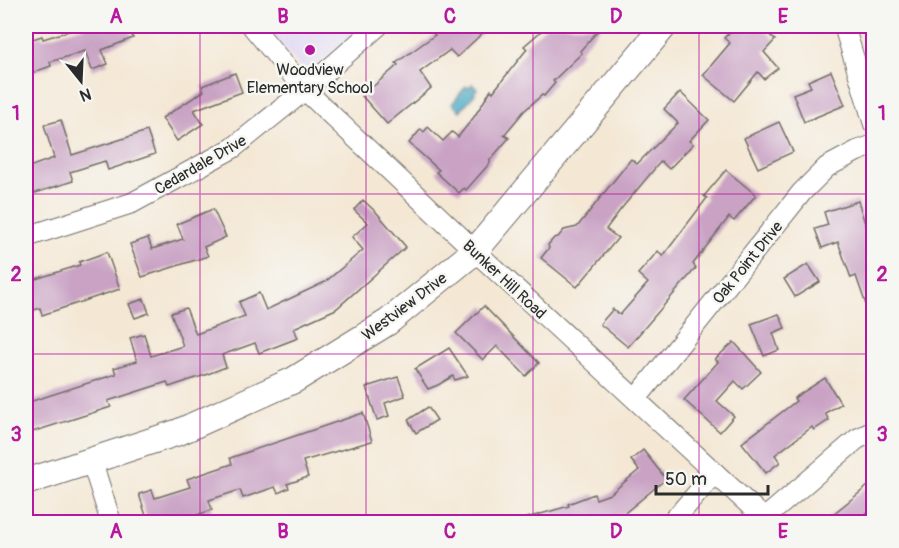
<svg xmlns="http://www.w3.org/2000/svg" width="899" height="548" viewBox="0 0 899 548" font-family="Pangolin,sans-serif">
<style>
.built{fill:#dfd5f5}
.water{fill:#44a7c4;stroke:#386978;stroke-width:1.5}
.building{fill:#c9a2c4}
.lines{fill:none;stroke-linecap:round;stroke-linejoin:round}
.minor-casing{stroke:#716d66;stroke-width:22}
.major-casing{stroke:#716d66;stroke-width:28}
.minor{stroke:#fff;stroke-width:20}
.major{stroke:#fff;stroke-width:26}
.grid{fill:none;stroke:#b5179e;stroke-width:1.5;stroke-opacity:0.55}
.poi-dot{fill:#b5179e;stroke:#f6f6f2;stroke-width:2}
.labels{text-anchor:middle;stroke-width:5;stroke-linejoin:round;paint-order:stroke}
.poi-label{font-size:16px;fill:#2b2b2b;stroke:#f6f6f2}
.street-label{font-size:16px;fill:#2b2b2b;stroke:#f6f6f2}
.neatline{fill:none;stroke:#b5179e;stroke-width:2}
.grid-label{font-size:20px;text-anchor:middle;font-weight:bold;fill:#b5179e}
</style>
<rect width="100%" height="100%" fill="#f6f6f2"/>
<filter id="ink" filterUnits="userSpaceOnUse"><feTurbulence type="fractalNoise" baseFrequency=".0167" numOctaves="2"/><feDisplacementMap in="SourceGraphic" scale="12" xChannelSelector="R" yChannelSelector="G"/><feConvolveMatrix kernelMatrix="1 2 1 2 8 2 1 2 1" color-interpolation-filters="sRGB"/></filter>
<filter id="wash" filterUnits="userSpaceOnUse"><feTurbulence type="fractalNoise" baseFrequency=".008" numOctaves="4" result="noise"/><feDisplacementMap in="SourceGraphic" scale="24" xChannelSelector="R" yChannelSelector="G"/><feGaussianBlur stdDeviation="1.35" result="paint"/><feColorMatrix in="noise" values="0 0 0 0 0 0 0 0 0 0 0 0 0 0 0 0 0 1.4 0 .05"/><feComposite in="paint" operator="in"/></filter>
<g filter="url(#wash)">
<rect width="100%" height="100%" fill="#f4e8d5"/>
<polygon class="built" points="266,26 362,26 307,75"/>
<polygon class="water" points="472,84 477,89 474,92 475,94 460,111 452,104 466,86 469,88"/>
<g id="blocks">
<g class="building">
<polygon points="85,26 128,26 133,38 102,50 108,64 92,70 85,51 50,62 51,66 26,75 26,41 42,36 43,39"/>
<polygon points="441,26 490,26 457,57 450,50 420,72 431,88 387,124 362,96 398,65 396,63 435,35 433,33"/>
<polygon points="547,26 602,26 580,51 582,53 553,81 555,83 544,96 542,95 524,111 504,135 509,138 490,160 490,163 466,190 464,188 459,193 436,172 439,170 409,143 421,129 424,132 428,127 443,141 452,132 458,137 474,117 491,90 493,92 527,49 524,46"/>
<polygon points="736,26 760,26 775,40 764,52 778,68 764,79 758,72 734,101 703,75 730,43 724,38"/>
<polygon points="831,71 845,105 804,122 793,94 811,87 808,81"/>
<polygon points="235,73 242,92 194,110 203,124 177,141 162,118 204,91 202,86"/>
<polygon points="680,92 709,120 689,141 693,144 669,169 661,161 621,209 606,229 618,238 577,287 541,258 549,248 548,245 554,238 558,237 564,230 577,227 631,159 637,164 678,123 664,109"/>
<polygon points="61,120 72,155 147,131 155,154 108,170 105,161 70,172 73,181 26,196 26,168 54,158 44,125"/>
<polygon points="779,122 793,152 758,168 744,138"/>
<polygon points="726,170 756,195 734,221 729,217 693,264 696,268 628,347 600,324 613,309 620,315 648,283 638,274 658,251 663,256 707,198 704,196"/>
<polygon points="363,200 377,213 406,247 336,309 294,328 298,338 259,353 255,343 222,355 226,367 205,375 169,387 167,382 108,401 111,407 26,434 26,403 116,374 114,368 137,361 130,338 144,334 151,356 183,346 171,313 186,308 196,334 245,316 239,302 259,293 266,310 325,282 363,250 352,237 368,223 354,210"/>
<polygon points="858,201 873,249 873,322 872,322 856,276 851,278 838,242 822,248 815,229 828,225 824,212"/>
<polygon points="213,209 226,237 204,247 208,256 142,277 130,244 148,238 152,249 183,239 177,224"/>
<polygon points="107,252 120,289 42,315 40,308 26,313 26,282 80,265 79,262"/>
<polygon points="808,264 820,282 795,297 784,279"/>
<polygon points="144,299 149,313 135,318 129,304"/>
<polygon points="484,306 539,363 526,376 497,346 483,360 456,333"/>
<polygon points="779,314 785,328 773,333 779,350 764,356 751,324"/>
<polygon points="734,342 761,372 743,389 735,381 717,401 734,416 720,432 684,400 718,362 715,359"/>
<polygon points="449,348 468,376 455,380 453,376 438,385 428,389 415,369"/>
<polygon points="398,377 405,396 385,403 389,416 377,420 366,387"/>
<polygon points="825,378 841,404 825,413 829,420 814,430 812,427 775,455 780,462 766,473 742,443 796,401 794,398"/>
<polygon points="428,407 437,420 416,433 408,420"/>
<polygon points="363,413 372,441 303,461 308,477 287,484 289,488 278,493 275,487 243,498 240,490 209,500 212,510 191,517 193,522 148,522 139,494 152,490 155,498 190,487 187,479 232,464 230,458"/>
<polygon points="643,450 666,479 620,517 622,522 524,522 523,519 569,506 568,504 594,494 596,499 610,494 639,470 631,460"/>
<polygon points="873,482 873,508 855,522 823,522"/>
</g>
</g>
</g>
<g filter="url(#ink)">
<use href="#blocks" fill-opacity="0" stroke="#716d66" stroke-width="1.5"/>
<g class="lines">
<g class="minor-casing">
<g id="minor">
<polyline points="252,26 305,90 475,251 768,522"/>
<polyline points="844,26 874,124"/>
<polyline points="26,237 132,203 233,148 305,90 378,26"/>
<polyline points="636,399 802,192 827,167 857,151 874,145"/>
<polyline points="92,462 111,522"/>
<polyline points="765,518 857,439 874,431"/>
<polyline points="672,522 715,473"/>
</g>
</g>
<g class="major-casing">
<polyline id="major" points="26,482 179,432 294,380 388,322 475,251 664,26"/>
</g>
<use href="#minor" class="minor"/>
<use href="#major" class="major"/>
</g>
</g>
<path class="grid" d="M200 26V522M366 26V522M533 26V522M699 26V522M26 194H874M26 354H874"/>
<circle class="poi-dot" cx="310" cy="50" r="6"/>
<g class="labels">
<g class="poi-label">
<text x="310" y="75">Woodview<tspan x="310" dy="18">Elementary School</tspan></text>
</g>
<g class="street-label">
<text transform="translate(200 164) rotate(-30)" y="6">Cedardale Drive</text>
<text transform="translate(747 262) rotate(-51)" y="6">Oak Point Drive</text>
<text transform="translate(505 279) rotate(43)" y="6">Bunker Hill Road</text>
<text transform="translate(404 306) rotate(-37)" y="6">Westview Drive</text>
</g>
</g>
<rect width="899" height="548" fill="none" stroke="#f6f6f2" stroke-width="66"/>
<g transform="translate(81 81) rotate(162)" stroke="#f6f6f2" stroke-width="4.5" paint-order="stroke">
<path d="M0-4.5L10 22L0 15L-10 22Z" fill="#2b2b2b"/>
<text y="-9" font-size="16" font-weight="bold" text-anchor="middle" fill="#2b2b2b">N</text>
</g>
<path d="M656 485v9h112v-9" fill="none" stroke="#2b2b2b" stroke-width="3"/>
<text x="665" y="485" font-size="18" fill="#2b2b2b" stroke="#f6f6f2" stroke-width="4.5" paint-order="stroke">50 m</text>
<rect x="33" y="33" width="833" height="482" class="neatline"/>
<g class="grid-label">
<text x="116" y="23">A</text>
<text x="283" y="23">B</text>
<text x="450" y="23">C</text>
<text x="616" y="23">D</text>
<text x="783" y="23">E</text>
<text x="16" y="120">1</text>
<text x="882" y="120">1</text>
<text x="16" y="281">2</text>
<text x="882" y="281">2</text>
<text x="16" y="441">3</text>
<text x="882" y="441">3</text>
<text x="116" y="538">A</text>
<text x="283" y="538">B</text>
<text x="450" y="538">C</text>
<text x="616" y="538">D</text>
<text x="783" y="538">E</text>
</g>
</svg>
